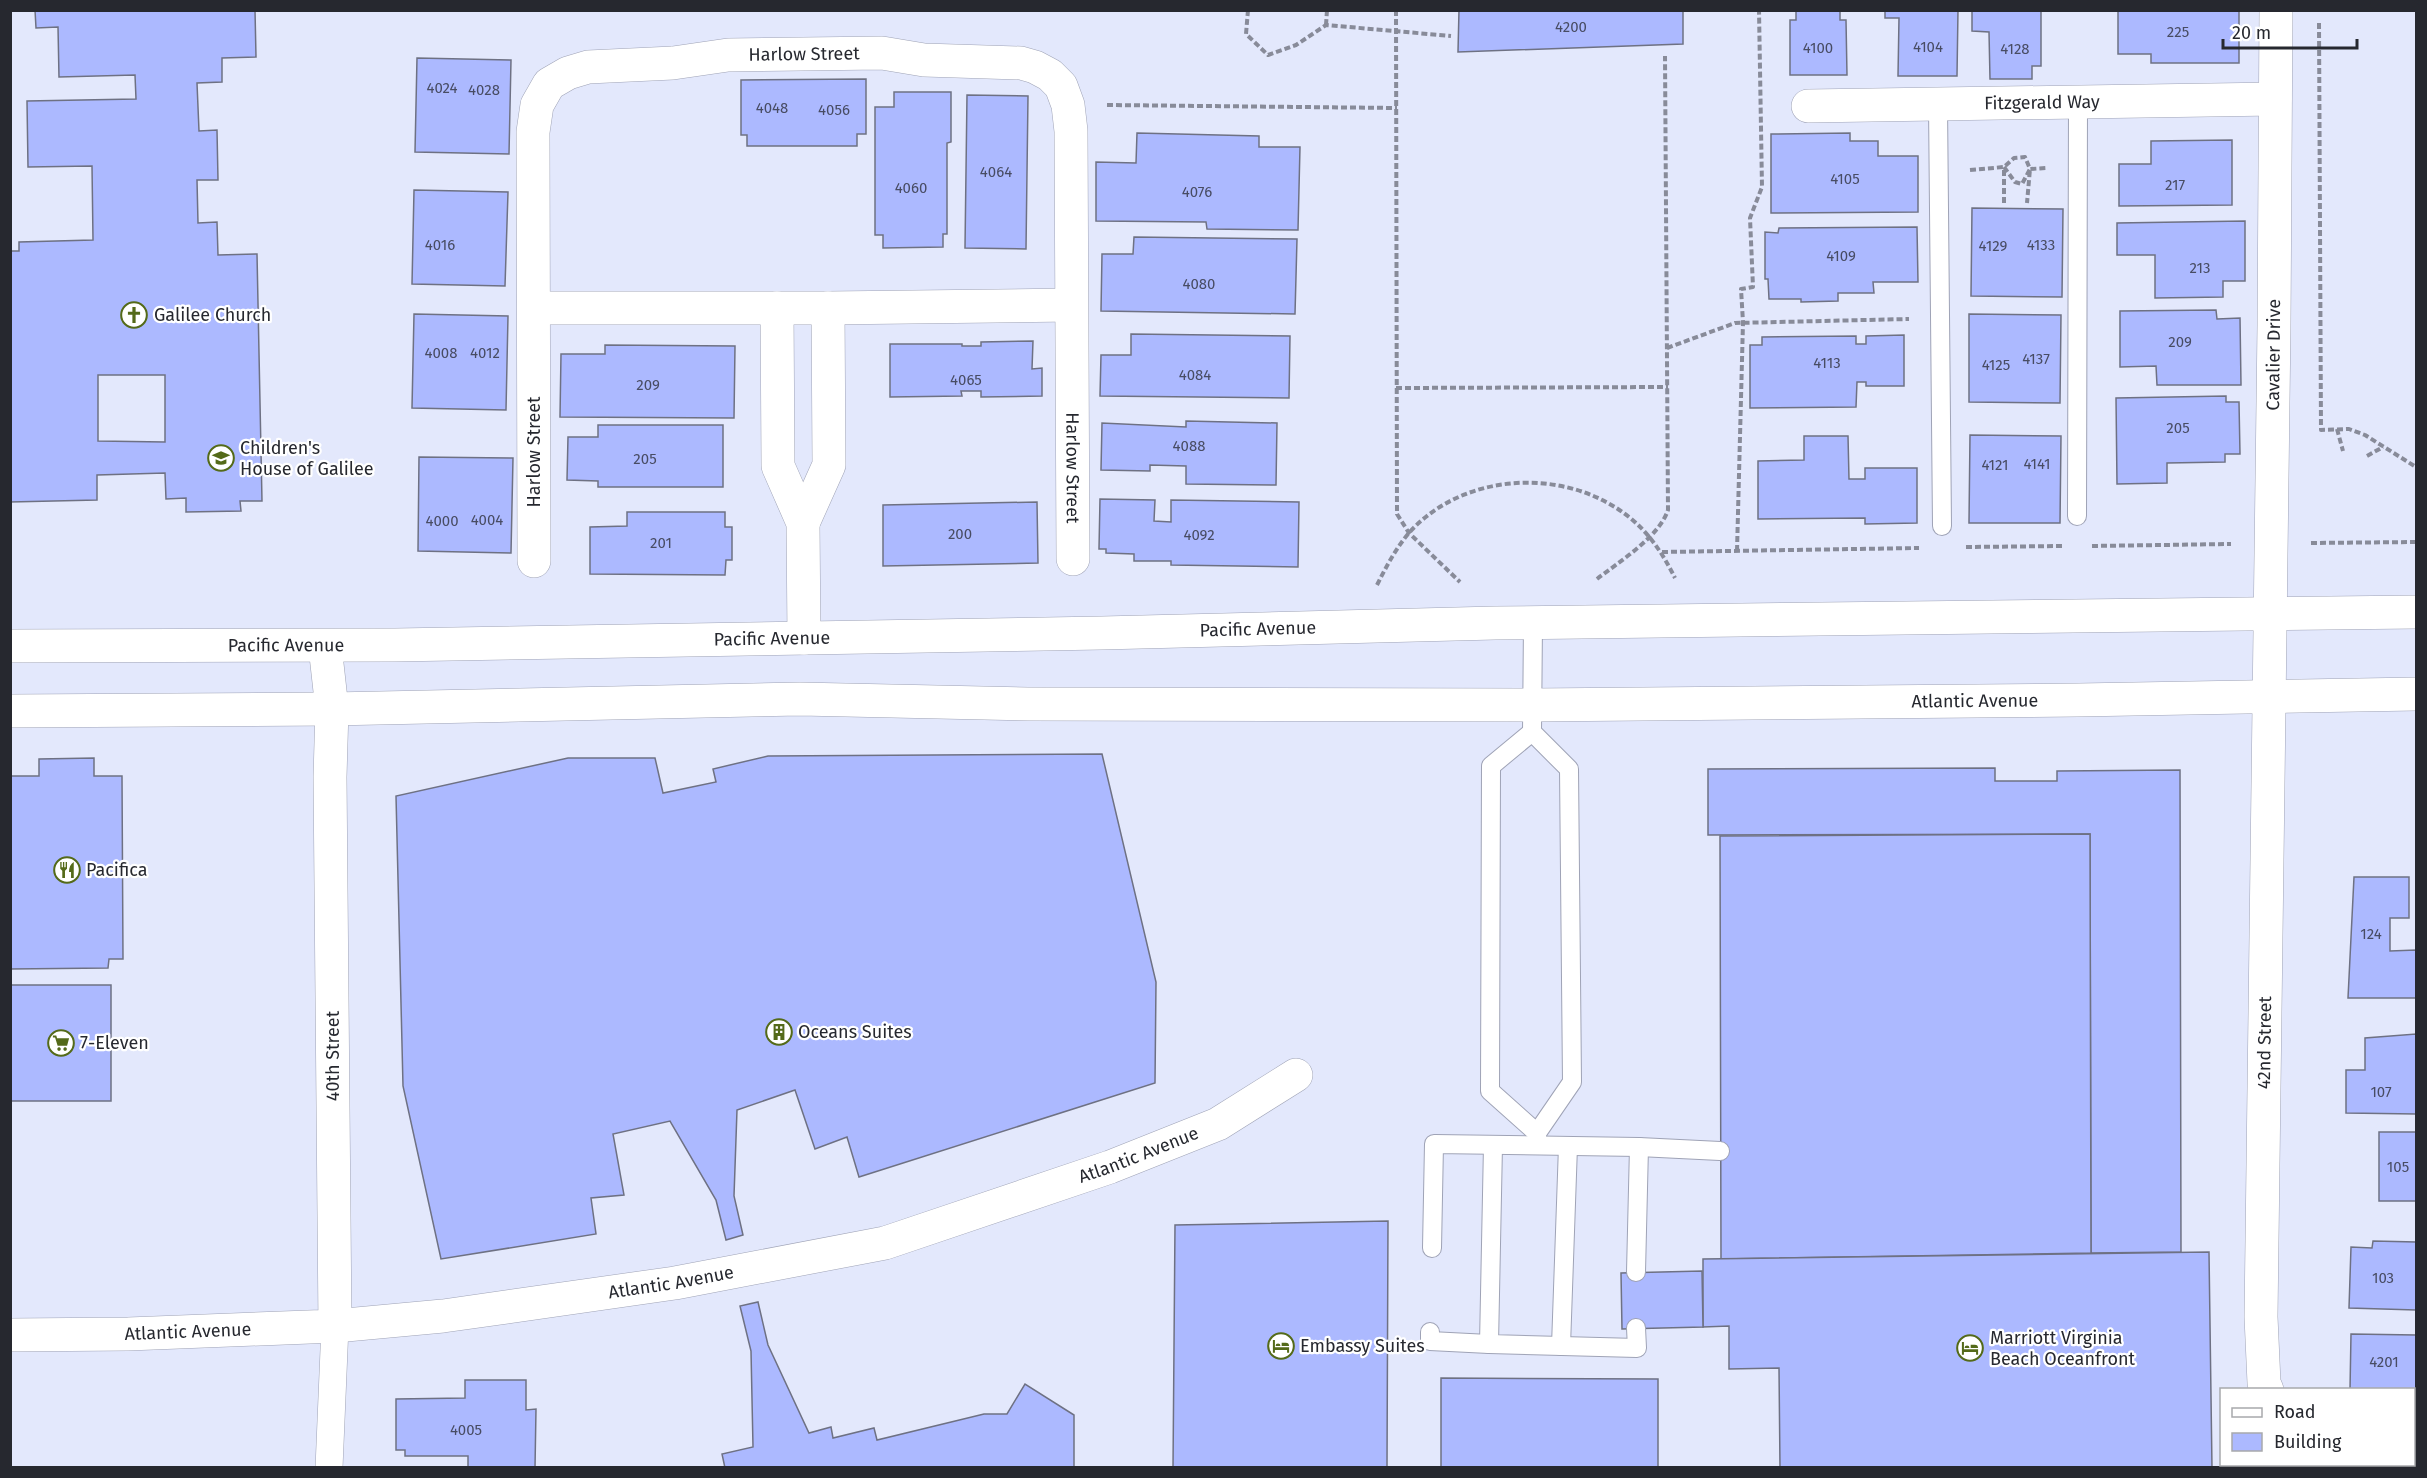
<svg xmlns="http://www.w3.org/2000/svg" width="2427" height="1478" viewBox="0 0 2427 1478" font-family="'Fira Sans',sans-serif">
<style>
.building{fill:#acb9ff;stroke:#6e7183;stroke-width:1.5;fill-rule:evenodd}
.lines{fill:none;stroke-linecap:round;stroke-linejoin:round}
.service-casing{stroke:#9fa3b6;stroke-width:20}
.pedestrian-casing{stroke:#9fa3b6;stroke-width:28}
.minor-casing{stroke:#9fa3b6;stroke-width:34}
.tertiary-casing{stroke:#9fa3b6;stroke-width:34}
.trunk-casing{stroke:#9fa3b6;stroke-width:34}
.path{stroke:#888b99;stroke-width:4;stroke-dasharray:6 3;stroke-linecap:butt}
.service{stroke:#fff;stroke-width:18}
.pedestrian{stroke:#fff;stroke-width:27}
.minor{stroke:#fff;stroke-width:33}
.tertiary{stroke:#fff;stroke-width:33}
.trunk{stroke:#fff;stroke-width:33}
.labels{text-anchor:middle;stroke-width:4.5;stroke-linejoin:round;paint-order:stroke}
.number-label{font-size:15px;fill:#484c63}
.street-label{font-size:18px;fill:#26282f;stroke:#fff}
.poi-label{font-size:18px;fill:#26282f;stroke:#fff;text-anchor:start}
</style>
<rect width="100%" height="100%" fill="#e3e8fc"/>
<g class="building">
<path d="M35 10H255L256 57 222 58V82L197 83 199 131 217 130 218 180H197L198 223 217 222 218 255 257 254 262 501H240L241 511 186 512V498L166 499 165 473 97 475V500L10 502V251H19V242L93 240 92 166 28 167 27 101 136 99 135 75 59 77 58 27 36 28ZM98 375H165V442L98 441Z"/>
<polygon points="1459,10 1683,10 1683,44 1458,52"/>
<polygon points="1796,10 1840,10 1840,20 1846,20 1847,75 1790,75 1790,20 1796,20"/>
<polygon points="1885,10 1958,10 1957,76 1898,76 1899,18 1885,18"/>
<polygon points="1972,10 2041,10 2041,66 2032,66 2032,79 1990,79 1989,32 1972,31"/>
<polygon points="2118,10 2239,10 2239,63 2151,63 2151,54 2118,54"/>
<polygon points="417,58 511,60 509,154 415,152"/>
<polygon points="866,79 866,134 857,134 857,146 747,146 747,135 741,135 741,80"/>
<polygon points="894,92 951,92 951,142 947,143 947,234 943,234 943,247 883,248 883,235 875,235 875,107 894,107"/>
<polygon points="967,95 1028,96 1026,249 965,248"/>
<polygon points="1137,133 1259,136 1259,147 1300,147 1298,230 1207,229 1206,222 1096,221 1096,162 1136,163"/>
<polygon points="1850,133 1850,141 1878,141 1878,156 1918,156 1918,212 1771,213 1771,134"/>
<polygon points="2232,140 2232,205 2119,206 2119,164 2151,164 2151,141"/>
<polygon points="414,190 508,192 505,286 412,284"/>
<polygon points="1972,208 2063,209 2062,297 1971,296"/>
<polygon points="2245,221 2245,281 2223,281 2223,297 2155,298 2155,255 2117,255 2117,223"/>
<polygon points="1917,227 1918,282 1873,282 1874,293 1838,293 1838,301 1801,302 1801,299 1769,299 1768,279 1765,279 1765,232 1778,233 1779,228"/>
<polygon points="1134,237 1297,239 1295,314 1101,311 1102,254 1133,254"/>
<polygon points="2216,310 2217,319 2240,318 2241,385 2157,385 2156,366 2120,367 2120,311"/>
<polygon points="414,314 508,316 506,410 412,408"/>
<polygon points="1969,314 2061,315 2060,403 1969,402"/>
<polygon points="1131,334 1290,336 1289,398 1100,396 1101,355 1131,355"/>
<polygon points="1904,335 1904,386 1866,386 1866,382 1857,382 1856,407 1750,408 1750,345 1762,345 1762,337 1856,336 1856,344 1866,344 1866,336"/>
<polygon points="1033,341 1032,369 1042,368 1042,396 981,397 981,391 961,391 962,396 890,397 890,344 962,344 962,346 981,346 981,342"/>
<polygon points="605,345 735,346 734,418 560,417 561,354 605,354"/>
<polygon points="2226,396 2226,402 2239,402 2240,454 2225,454 2225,462 2167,463 2167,483 2117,484 2116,398"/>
<polygon points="1186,421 1277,423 1276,485 1186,484 1186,466 1150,465 1150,471 1101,470 1102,423 1186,427"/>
<polygon points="598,425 723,425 723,487 598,487 598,481 567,480 568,437 598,437"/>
<polygon points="1970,435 2061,436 2060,523 1969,523"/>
<polygon points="1804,436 1848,436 1849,479 1865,479 1865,468 1917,468 1917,523 1865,524 1865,518 1758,519 1758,461 1804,460"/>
<polygon points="419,457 513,458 511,553 418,551"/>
<polygon points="1100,499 1155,500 1154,521 1171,522 1171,500 1299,502 1298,567 1171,565 1171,561 1134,561 1134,554 1106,553 1106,549 1099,549"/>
<polygon points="1037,502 1038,563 883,566 883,505"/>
<polygon points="627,512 725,512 725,527 732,527 732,560 726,560 725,575 590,574 590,527 627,526"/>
<polygon points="1102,754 1156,982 1155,1083 859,1177 847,1137 815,1149 795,1090 737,1110 734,1196 743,1235 726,1240 716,1200 670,1121 613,1134 624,1195 591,1198 596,1234 441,1259 403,1086 396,796 568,758 655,758 663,793 716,782 713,769 768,756"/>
<polygon points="94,758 94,776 122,776 123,959 109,959 108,968 10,969 10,776 39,776 39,759"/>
<polygon points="1995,768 1995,781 2057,781 2057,771 2180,770 2181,1252 2091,1253 2090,834 1708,835 1708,769"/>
<polygon points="2090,834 2091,1253 1721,1259 1720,836"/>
<polygon points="2354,877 2409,877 2409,918 2390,918 2390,951 2416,950 2416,998 2348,998"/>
<rect x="10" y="985" width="101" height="116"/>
<polygon points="2416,1034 2416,1114 2346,1113 2346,1070 2365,1070 2365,1038"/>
<rect x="2379" y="1132" width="37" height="69"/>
<polygon points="1388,1221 1387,1468 1173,1468 1175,1225"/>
<polygon points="2373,1241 2416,1242 2416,1310 2349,1308 2351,1247 2372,1248"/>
<polygon points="2209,1252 2212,1468 1780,1468 1779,1368 1729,1369 1729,1326 1703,1327 1703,1259"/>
<polygon points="1702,1271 1703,1327 1622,1329 1621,1273"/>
<polygon points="758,1302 768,1345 809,1433 831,1427 833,1438 874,1428 877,1440 984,1414 1007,1414 1025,1384 1074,1415 1074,1468 725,1468 722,1454 753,1447 751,1351 740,1306"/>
<polygon points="2351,1334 2416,1335 2416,1396 2414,1396 2414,1390 2350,1390"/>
<polygon points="1441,1378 1658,1379 1658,1468 1441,1468"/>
<polygon points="465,1380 526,1380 526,1410 536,1409 535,1468 468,1468 468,1456 405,1456 405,1450 396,1450 396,1399 465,1398"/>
</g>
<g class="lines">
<g class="service-casing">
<g id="service">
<polyline points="1938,104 1942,526"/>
<polyline points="2077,516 2078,102"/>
<polyline points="1533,623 1532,732 1569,769 1572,1082 1537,1133 1537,1145"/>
<polyline points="1532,732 1491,766 1490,1091 1537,1133"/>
<polyline points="1493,1145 1489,1344 1637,1348 1636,1328"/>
<polyline points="1432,1248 1434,1144 1639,1147 1720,1151"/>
<polyline points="1636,1272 1639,1147"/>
<polyline points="1430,1332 1430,1341 1489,1344"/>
<polyline points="1561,1346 1568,1146"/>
</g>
</g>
<g class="pedestrian-casing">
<polyline id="pedestrian" points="329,1468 335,1326"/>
</g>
<g class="minor-casing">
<g id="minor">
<path id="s1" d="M1808 106 2275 99"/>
<polyline points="534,308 828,308 1071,305"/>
<polyline points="777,308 778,466 803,523 804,638"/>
<polyline points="803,523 829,465 828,308"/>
<path id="s2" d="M534 561 533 132 537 105 549 84 568 73 588 67 673 63 728 55 882 53 924 60 1021 63 1035 67 1050 75 1061 86 1068 105 1071 131 1073 559"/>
<path id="s3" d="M335 1326 443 1316 675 1283 885 1243 1110 1167 1218 1124 1296 1075"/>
<path id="s4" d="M2267 1390 2264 1383 2261 1317 2274 326 2276 10"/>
<polyline points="2414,1448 2416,1448"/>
</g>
</g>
<g class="tertiary-casing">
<g id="tertiary">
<path id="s5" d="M10 1335 128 1334 335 1326 330 777 332 709 325 646"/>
</g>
</g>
<g class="trunk-casing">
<g id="trunk">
<path id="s6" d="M10 646 395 645 1102 633 1495 623 2416 612"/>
<path id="s7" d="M10 711 332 709 800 699 1028 704 1533 705 2078 700 2416 694"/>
</g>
</g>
<g class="path">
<polyline points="1248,10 1246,34 1268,55 1296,45 1326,25 1451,36"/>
<polyline points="1396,10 1397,514 1409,533 1460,582"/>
<polyline points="2319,23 2321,430 2349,429 2365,435 2416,467"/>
<polyline points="1326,25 1327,10"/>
<polyline points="1107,105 1397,108"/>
<polyline points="1970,170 2004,167 2014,158 2025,157 2030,169 2047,168"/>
<polyline points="2004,203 2004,167 2015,182 2022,184 2030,169 2027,203"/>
<polyline points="1667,348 1735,323 1909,319"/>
<polyline points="1396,388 1668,387"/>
<polyline points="2337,429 2343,451"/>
<polyline points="2367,456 2383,447"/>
<polyline points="2311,543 2416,542"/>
<polyline points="2092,546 2231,544"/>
<polyline points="1966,547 2063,546"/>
<polyline points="1737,551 1743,322 1741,289 1753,287 1750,218 1762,187 1759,10"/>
<polyline points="1662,552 1919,548"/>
<path d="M1597 579C1620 561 1659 537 1668 510L1665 56"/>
<path d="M1377 585C1386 567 1395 550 1408 534 1462 472 1565 466 1629 517 1650 534 1663 554 1675 578"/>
<polyline points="2274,1464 2274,1468"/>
</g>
<use href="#service" class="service"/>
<use href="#pedestrian" class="pedestrian"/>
<use href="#minor" class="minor"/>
<use href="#tertiary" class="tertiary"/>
<use href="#trunk" class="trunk"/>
</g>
<defs>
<g id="church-ring" transform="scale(1.35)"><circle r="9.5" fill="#fff" stroke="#546a19" stroke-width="1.5"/><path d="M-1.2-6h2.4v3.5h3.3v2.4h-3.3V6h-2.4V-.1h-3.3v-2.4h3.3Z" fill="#546a19"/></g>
<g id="school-ring" transform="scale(1.35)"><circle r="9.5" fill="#fff" stroke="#546a19" stroke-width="1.5"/><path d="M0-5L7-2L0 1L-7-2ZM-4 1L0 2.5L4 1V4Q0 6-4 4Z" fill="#546a19"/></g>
<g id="restaurant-ring" transform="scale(1.35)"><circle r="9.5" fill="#fff" stroke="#546a19" stroke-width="1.5"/><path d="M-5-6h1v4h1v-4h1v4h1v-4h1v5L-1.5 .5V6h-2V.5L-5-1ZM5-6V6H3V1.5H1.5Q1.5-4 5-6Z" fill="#546a19"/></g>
<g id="building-ring" transform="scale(1.35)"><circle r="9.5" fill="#fff" stroke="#546a19" stroke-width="1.5"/><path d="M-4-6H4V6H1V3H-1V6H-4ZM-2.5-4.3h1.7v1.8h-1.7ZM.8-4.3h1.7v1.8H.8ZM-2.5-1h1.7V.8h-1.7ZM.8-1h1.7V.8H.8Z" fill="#546a19"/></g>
<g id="supermarket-ring" transform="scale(1.35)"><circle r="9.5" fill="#fff" stroke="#546a19" stroke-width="1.5"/><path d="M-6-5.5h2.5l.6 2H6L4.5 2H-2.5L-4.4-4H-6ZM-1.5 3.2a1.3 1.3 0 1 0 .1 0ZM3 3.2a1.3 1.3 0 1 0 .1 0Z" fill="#546a19"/></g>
<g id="hotel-ring" transform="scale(1.35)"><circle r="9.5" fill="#fff" stroke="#546a19" stroke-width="1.5"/><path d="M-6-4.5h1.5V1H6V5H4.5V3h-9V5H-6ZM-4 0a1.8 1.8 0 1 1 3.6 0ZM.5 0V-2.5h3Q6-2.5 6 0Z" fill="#546a19"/></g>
</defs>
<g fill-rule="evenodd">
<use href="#church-ring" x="134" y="315"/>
<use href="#school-ring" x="221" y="458"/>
<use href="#restaurant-ring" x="67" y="870"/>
<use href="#building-ring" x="779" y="1032"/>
<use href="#supermarket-ring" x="61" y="1043"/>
<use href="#hotel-ring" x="1281" y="1346"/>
<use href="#hotel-ring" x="1970" y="1348"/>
</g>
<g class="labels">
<g class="number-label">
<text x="1571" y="32">4200</text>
<text x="2178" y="37">225</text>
<text x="1928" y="52">4104</text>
<text x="1818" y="53">4100</text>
<text x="2015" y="54">4128</text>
<text x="442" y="93">4024</text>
<text x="484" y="95">4028</text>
<text x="772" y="113">4048</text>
<text x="834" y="115">4056</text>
<text x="996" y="177">4064</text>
<text x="1845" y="184">4105</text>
<text x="2175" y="190">217</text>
<text x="911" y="193">4060</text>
<text x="1197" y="197">4076</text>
<text x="440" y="250">4016</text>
<text x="2041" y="250">4133</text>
<text x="1993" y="251">4129</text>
<text x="1841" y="261">4109</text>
<text x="2200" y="273">213</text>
<text x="1199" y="289">4080</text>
<text x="2180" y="347">209</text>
<text x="441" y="358">4008</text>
<text x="485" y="358">4012</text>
<text x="2036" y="364">4137</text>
<text x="1827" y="368">4113</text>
<text x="1996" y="370">4125</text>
<text x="1195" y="380">4084</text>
<text x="966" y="385">4065</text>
<text x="648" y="390">209</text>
<text x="2178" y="433">205</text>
<text x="1189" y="451">4088</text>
<text x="645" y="464">205</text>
<text x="2037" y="469">4141</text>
<text x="1995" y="470">4121</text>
<text x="487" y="525">4004</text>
<text x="442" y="526">4000</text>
<text x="960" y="539">200</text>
<text x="1199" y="540">4092</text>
<text x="661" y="548">201</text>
<text x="2371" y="939">124</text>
<text x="2381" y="1097">107</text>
<text x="2398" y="1172">105</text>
<text x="2383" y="1283">103</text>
<text x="2384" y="1367">4201</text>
<text x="466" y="1435">4005</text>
</g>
<g class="street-label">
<text dy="6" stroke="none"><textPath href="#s2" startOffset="740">Harlow Street</textPath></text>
<text dy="6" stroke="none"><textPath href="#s1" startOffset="234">Fitzgerald Way</textPath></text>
<text dy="6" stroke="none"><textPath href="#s4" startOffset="1036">Cavalier Drive</textPath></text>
<text transform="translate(534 452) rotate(-90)" y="6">Harlow Street</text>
<text dy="6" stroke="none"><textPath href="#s2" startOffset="1388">Harlow Street</textPath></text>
<text dy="6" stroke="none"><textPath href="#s6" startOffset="1248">Pacific Avenue</textPath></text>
<text dy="6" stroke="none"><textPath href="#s6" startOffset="762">Pacific Avenue</textPath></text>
<text dy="6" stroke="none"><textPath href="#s6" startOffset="276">Pacific Avenue</textPath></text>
<text dy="6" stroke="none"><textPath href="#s7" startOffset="1965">Atlantic Avenue</textPath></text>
<text dy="6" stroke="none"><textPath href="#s4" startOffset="348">42nd Street</textPath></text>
<text transform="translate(333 1056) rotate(-90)" y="6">40th Street</text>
<text dy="6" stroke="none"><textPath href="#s3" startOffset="825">Atlantic Avenue</textPath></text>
<text dy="6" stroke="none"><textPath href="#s3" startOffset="339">Atlantic Avenue</textPath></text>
<text dy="6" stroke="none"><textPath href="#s5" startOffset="178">Atlantic Avenue</textPath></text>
</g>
<g class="poi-label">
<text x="154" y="321">Galilee Church</text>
<text x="240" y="454">Children's<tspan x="240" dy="21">House of Galilee</tspan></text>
<text x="86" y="876">Pacifica</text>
<text x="798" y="1038">Oceans Suites</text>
<text x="80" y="1049">7-Eleven</text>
<text x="1990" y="1344">Marriott Virginia<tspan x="1990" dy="21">Beach Oceanfront</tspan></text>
<text x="1300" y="1352">Embassy Suites</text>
</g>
</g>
<rect width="2427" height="1478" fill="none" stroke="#26282f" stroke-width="24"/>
<rect x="2220" y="1388" width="195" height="78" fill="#ffffff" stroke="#a8a9ac" stroke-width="1.5"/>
<rect x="2232" y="1408" width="30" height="9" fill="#ffffff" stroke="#a8a9ac" stroke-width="1.5"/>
<text x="2274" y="1418" font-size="18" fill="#26282f">Road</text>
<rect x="2232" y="1433" width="30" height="18" fill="#acb9ff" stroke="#a8a9ac" stroke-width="1.5"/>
<text x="2274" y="1448" font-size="18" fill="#26282f">Building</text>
<path d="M2223 39v9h134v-9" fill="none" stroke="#26282f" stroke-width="3"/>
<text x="2232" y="39" font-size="18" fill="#26282f" stroke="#ffffff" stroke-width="4.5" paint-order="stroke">20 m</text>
</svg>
